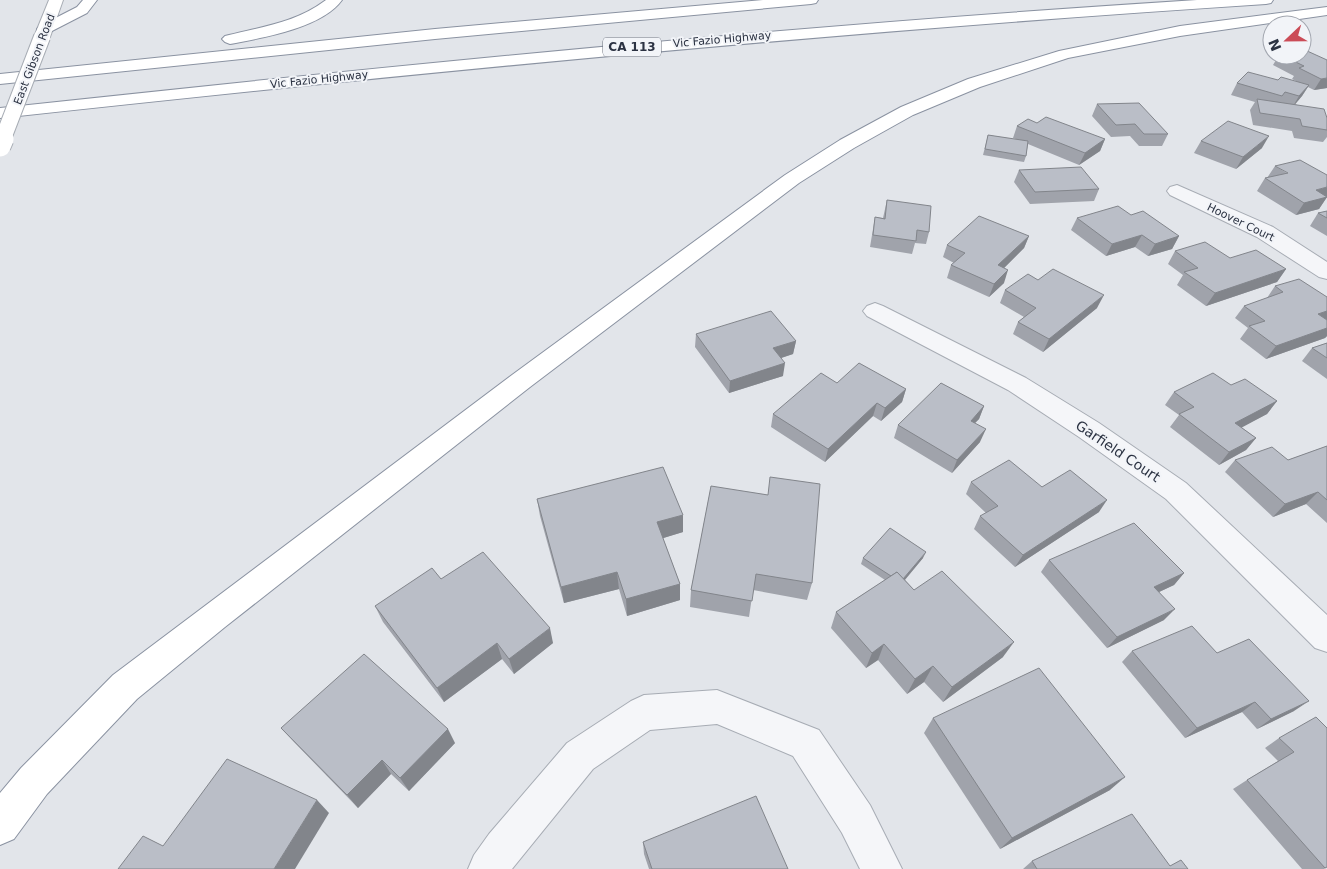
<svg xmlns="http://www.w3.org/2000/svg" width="1327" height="869" viewBox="0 0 1327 869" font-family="'DejaVu Sans',sans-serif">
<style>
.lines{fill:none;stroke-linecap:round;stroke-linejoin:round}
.minor-casing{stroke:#a7acb4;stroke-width:2}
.secondary-casing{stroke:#a7acb4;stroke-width:2}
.motorway-casing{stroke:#8a92a1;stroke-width:2}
.minor{fill:#f5f6f9;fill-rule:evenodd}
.secondary{fill:#fff;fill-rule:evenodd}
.motorway{fill:#fff;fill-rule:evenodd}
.secondary-bridge-far1-casing{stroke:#a7acb4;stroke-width:18;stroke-linecap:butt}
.secondary-bridge-casing{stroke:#a7acb4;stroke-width:23;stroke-linecap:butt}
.secondary-bridge-far1{stroke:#fff;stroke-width:16}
.secondary-bridge{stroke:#fff;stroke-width:21}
.wall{fill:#a0a3ab}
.shaded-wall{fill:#82858b}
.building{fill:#babec7;stroke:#82858b}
.labels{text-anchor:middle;stroke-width:4;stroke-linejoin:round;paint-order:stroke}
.far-street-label{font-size:11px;fill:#2b3242;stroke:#f2f4f8}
.shield{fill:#f2f4f8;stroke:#676c79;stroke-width:1}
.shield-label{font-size:12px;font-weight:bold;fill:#2b3242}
.street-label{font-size:14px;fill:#2b3242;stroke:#f2f4f8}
</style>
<rect width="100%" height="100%" fill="#e2e5ea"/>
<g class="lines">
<g class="minor-casing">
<g id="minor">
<polygon points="1177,185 1273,227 1327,262 1327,279 1319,277 1257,237 1170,195 1167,191 1170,187"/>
<polygon points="875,303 883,306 1026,378 1099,423 1186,483 1327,615 1327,652 1315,648 1166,499 1079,437 1008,390 867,316 863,311 867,306"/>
<polygon points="717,690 819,730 870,805 902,869 860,869 842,833 793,756 717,724 650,730 593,769 512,869 468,869 474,855 489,834 567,743 631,701 644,695"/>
</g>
</g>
<g class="secondary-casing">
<polygon id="secondary" points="49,0 63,0 50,37 47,40 37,40 34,37"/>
</g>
<g class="motorway-casing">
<g id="motorway">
<polygon points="83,0 97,0 87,13 50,32 40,32 37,29 40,26 77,7"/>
<path d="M326 0H342C322 28 262 38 230 44L225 42 222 39 225 36C260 27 296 23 326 0Z"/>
<polygon points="763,0 818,0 816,3 811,4 435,39 0,84 0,74 435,29"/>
<path d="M1197 0H1273L1271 3 1266 4C843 31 421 72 0 118V108C398 65 797 25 1197 0Z"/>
<polygon points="1327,7 1327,15 1180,36 1068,58 980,87 913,115 854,148 799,183 530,387 225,627 137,699 47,794 14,839 0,845 0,793 21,768 113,675 512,375 785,175 840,140 901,107 968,79 1059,51 1180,26"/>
</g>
</g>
<use href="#minor" class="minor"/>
<use href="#secondary" class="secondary"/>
<use href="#motorway" class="motorway"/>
<g class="secondary-bridge-far1-casing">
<polyline id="secondary-bridge-far1" points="2,141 42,37"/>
</g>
<g class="secondary-bridge-casing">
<polyline id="secondary-bridge" points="0,146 3,139"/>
</g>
<use href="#secondary-bridge-far1" class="secondary-bridge-far1"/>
<use href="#secondary-bridge" class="secondary-bridge"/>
</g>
<g class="wall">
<polygon points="1305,50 1327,88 1314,90 1308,87 1302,96 1295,104 1327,118 1327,137 1323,142 1294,138 1292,131 1253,125 1250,110 1255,102 1231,95 1237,83 1278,80 1298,82 1292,79 1294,76 1273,65 1279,55 1302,55"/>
<polygon points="1097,104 1168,134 1162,146 1139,146 1130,136 1111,137 1092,116"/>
<polygon points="1037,123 1105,139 1100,151 1079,165 1028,144 1026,156 1024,162 983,155 988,135 1019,140 1013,138 1017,126"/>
<polygon points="1201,141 1262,148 1236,169 1194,153"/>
<polygon points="1275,166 1327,197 1319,209 1296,215 1257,191 1265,178 1267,178"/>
<polygon points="1019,170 1099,189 1094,201 1030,204 1014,182"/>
<polygon points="887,200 929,232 926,244 915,243 912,254 870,247 875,217 883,218"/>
<polygon points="1327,211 1327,236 1310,226 1318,213"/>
<polygon points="1131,215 1179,236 1172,249 1148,256 1135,247 1106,256 1071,230 1077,218"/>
<polygon points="1029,236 1024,248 1004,268 1004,283 989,297 947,278 951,265 954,263 943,257 947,245"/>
<polygon points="1175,251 1230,258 1286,269 1277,282 1206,306 1177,285 1183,275 1168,264"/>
<polygon points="1038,280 1097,308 1043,352 1013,334 1018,322 1024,317 1000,303 1005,290"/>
<polygon points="1275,286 1327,297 1327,336 1325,338 1266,359 1240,339 1248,328 1235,318 1244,306 1267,298"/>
<polygon points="696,334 796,341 793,354 781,358 783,376 729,393 695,347"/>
<polygon points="1327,343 1327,379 1302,361 1312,348"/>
<polygon points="837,383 906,389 902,402 881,421 873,416 825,462 771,427 773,414"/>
<polygon points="1231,385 1277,401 1267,414 1241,427 1256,438 1246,450 1219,465 1170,427 1179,415 1165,405 1174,392"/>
<polygon points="984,406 979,419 975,423 980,442 952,473 894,438 898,425"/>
<polygon points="1327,446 1327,523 1306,504 1273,517 1225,472 1235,460 1288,460"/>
<polygon points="971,482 1042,487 1099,512 1015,567 974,529 980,516 986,513 966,494"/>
<polygon points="711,486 812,583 807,600 753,590 749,617 690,607 691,590"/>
<polygon points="537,499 683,515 683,532 663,538 680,584 680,600 627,616 619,589 564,603 540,516"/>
<polygon points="863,558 923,558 905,580 914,590 1003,657 943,702 924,682 907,694 878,660 866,668 831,628 836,612 885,580 861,564"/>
<polygon points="1049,560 1184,573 1174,585 1159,592 1164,620 1107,648 1041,572"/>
<polygon points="441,579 553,643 514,674 502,659 444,702 383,622 375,606"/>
<polygon points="1132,651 1217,653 1294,711 1257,729 1242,712 1185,738 1122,662"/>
<polygon points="933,718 1110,790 1000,849 924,733"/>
<polygon points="281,728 455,743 409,791 391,774 358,808 294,742"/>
<polygon points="1327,728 1327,867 1324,869 1302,869 1233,789 1247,780 1278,761 1265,748 1279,738"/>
<polygon points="643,842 788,869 649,869 644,854"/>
<polygon points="1032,861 1170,866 1188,869 1023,869"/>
</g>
<g class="shaded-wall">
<polygon points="1327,78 1327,88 1314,90 1321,79"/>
<polygon points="1309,85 1302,96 1292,108 1299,96"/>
<polygon points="1269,136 1262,148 1236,169 1243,157"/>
<polygon points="1105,139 1100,151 1079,165 1085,153"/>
<polygon points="1327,187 1327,197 1319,209 1296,215 1304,203 1316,190"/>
<polygon points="1142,235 1135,247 1106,256 1112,244"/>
<polygon points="1029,236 1024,248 994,278 998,265"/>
<polygon points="1179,236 1172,249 1148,256 1155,244"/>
<polygon points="1286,269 1277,282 1206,306 1215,293"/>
<polygon points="1008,270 1004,283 989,297 994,284"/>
<polygon points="1104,295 1097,308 1043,352 1049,339"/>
<polygon points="1327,311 1327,320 1318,314"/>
<polygon points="1327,328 1327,336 1325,338 1266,359 1276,346"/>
<polygon points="796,341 793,354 772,361 773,348"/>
<polygon points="785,363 783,376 729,393 730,381"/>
<polygon points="906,389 902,402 881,421 885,408"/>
<polygon points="1277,401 1267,414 1226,436 1235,423"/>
<polygon points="877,403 873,416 825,462 828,449"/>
<polygon points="984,406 979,419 965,433 971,421"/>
<polygon points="986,429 980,442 952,473 957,460"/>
<polygon points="1256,438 1246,450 1219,465 1229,452"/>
<polygon points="1318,492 1306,504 1273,517 1285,504"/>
<polygon points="1107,500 1099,512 1015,567 1023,555"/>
<polygon points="683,515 683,532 657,540 657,522"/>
<polygon points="926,552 923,558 897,589 900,583"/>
<polygon points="617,572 619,589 564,603 561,587"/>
<polygon points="1184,573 1174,585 1144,599 1154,587"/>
<polygon points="680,584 680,600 627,616 626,599"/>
<polygon points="1175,609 1164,620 1107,648 1117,637"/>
<polygon points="550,628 553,643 514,674 509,659"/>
<polygon points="1014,642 1003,657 943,702 952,687"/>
<polygon points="497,643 502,659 444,702 437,688"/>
<polygon points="884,644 878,660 866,668 872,653"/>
<polygon points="933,666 924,682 907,694 915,679"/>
<polygon points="1309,701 1294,711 1257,729 1271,719"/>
<polygon points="1255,702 1242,712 1185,738 1197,728"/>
<polygon points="448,729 455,743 409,791 400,778"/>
<polygon points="382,760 391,774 358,808 347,795"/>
<polygon points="1125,777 1110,790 1000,849 1012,838"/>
<polygon points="317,800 329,813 295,869 274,869"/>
</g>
<g class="building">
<polygon points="1302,50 1305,50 1327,60 1327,78 1321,79 1299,68 1304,66 1281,55 1302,55"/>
<polygon points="1248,72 1278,80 1281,77 1309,85 1299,96 1285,92 1282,96 1237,83"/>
<polygon points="1257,99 1324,109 1327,118 1327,130 1302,126 1300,119 1260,113"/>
<polygon points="1139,103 1168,134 1144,134 1135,124 1116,125 1097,104"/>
<polygon points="1046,117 1105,139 1085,153 1017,126 1028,119 1037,123"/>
<polygon points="1228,121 1269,136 1243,157 1201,141"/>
<polygon points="988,135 1028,141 1026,156 985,149"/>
<polygon points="1300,160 1327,175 1327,187 1316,190 1327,197 1304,203 1265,178 1288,173 1275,166"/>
<polygon points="1081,167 1099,189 1035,192 1019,170"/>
<polygon points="887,200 931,206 929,232 917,230 916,241 873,235 875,217 885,219"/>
<polygon points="1118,206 1131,215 1143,211 1179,236 1155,244 1142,235 1112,244 1077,218"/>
<polygon points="1327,211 1327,218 1318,213"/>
<polygon points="979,216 1029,236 998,265 1008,270 994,284 951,265 965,253 947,245"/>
<polygon points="1205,242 1230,258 1256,250 1286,269 1215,293 1184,272 1198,268 1175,251"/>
<polygon points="1053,269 1104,295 1049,339 1018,322 1036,308 1005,290 1028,274 1038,280"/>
<polygon points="1299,279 1327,297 1327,311 1318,314 1327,320 1327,328 1276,346 1249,326 1265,321 1244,306 1283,292 1275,286"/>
<polygon points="771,311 796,341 773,348 785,363 730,381 696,334"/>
<polygon points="1327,343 1327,358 1312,348"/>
<polygon points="859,363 906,389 885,408 877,403 828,449 773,414 821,373 837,383"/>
<polygon points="1213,373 1231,385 1245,379 1277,401 1235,423 1256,438 1229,452 1179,414 1194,407 1174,392"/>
<polygon points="941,383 984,406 971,421 986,429 957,460 898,425"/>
<polygon points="1327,446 1327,500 1318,492 1285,504 1235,460 1272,447 1288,460"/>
<polygon points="1009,460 1042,487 1070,470 1107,500 1023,555 980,516 998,506 971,482"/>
<polygon points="663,467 683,515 657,522 680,584 626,599 617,572 561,587 537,499"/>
<polygon points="770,477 820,484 812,583 756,574 752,601 691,590 711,486 768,495"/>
<polygon points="1134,523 1184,573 1154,587 1175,609 1117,637 1049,560"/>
<polygon points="890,528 926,552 903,579 897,572 891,576 863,558"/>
<polygon points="483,552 550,628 509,659 497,643 437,688 375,606 432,568 441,579"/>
<polygon points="942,571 1014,642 952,687 933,666 915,679 884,644 872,653 836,612 897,572 914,590"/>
<polygon points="1192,626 1217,653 1249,639 1309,701 1271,719 1255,702 1197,728 1132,651"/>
<polygon points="364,654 448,729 400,778 382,760 347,795 281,728"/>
<polygon points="1039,668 1125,777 1012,838 933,718"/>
<polygon points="1316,717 1327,728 1327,867 1325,868 1247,780 1294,752 1279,738"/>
<polygon points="227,759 317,800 274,869 118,869 143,836 163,846"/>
<polygon points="756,796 788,869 652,869 643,842"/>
<polygon points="1132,814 1170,866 1181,860 1188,869 1037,869 1032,861"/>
</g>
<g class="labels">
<g class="far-street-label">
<text transform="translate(722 39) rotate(-5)" y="4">Vic Fazio Highway</text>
<text transform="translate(34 59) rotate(-69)" y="4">East Gibson Road</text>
<text transform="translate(319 79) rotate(-6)" y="4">Vic Fazio Highway</text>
<text transform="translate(1241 222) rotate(26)" y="4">Hoover Court</text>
</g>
<rect class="shield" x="603" y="37.5" width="58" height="19" rx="4"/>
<g class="shield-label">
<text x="632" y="51">CA 113</text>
</g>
<g class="street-label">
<text transform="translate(1118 451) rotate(34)" y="5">Garfield Court</text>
</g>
</g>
<g transform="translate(1287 40) rotate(248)"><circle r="24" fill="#f2f4f8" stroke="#a2a6af"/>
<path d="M0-4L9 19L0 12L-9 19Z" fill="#cb4c57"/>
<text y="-8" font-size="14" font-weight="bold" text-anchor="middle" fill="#2b3242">N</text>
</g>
</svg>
